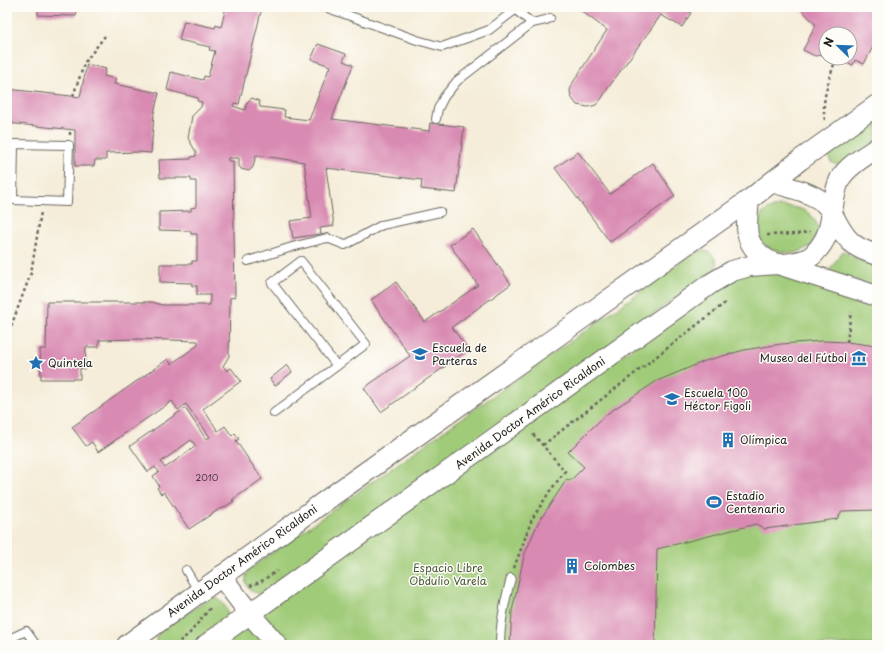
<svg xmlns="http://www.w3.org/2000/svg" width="884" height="652" viewBox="0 0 884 652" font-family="'Playpen Sans',sans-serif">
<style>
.green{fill:#a0cb78;stroke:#5e744a}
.building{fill:#d98ab2;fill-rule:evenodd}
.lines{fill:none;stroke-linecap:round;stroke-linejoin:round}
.service-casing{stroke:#68655e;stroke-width:10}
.tertiary-casing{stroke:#68655e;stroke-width:22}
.path{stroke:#68655e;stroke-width:2.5;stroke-dasharray:3 3;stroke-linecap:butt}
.service{stroke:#fff;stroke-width:8}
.tertiary{stroke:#fff;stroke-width:20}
.labels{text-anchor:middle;stroke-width:3;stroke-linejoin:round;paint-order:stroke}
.number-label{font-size:9px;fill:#4b3842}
.poi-label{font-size:11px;fill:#1c1c1c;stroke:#fdfcf7;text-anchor:start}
.street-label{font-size:11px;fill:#1c1c1c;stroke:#fdfcf7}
.park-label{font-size:11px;fill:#4a593c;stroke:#fdfcf7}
</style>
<rect width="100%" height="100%" fill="#fdfcf7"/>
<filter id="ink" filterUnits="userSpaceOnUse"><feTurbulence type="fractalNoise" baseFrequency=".025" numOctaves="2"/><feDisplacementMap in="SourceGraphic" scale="8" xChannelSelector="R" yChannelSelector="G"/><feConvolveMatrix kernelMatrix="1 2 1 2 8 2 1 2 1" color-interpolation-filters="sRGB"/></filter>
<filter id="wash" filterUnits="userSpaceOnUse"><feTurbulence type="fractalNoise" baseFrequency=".012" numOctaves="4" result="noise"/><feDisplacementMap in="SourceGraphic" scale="16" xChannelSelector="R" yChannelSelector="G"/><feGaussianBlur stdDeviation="0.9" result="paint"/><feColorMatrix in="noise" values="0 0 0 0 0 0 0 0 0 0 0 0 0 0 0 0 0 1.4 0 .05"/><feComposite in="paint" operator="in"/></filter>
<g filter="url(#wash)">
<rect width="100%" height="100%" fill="#f5edd9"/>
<g class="green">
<path d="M877 115V140L841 165C830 165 827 159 830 150Z"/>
<path d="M779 206C799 207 813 209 819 230L811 246C806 248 799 253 793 253 784 253 770 250 764 244 757 236 756 222 762 214 766 209 773 208 779 206Z"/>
<path d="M700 251C709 250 714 255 717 263L715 270 260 594C251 594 242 583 247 574 248 572 249 570 251 568L696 252Z"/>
<polygon points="843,251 857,259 877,266 877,287 830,271 830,269"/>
<polygon points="750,266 877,296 877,645 206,645"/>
<path d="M212 597C221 598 231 610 226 619L189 645H156C155 638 158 634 162 630Z"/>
</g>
<g id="blocks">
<g class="building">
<polygon points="38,7 77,7 76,16 38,15"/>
<path d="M226 7H262L239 104 234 103 233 106 245 110 247 102 252 98 259 101 260 107 285 110 284 117 309 120 330 66 311 59 318 44 346 54 343 61 353 65 332 119 429 131 430 123 464 127 456 193 421 189 422 180 326 168 334 226 320 228 321 234 293 238 290 221 312 218 304 162 256 155 253 167 249 171 241 169 239 166V158H228V161H233L235 297 230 298 229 356 223 366 227 371 231 368 241 381 203 409 218 431 225 426 232 436 235 433 239 439 236 441 262 479 232 500 234 501 222 509 221 508 189 529 164 492 161 494 157 488 159 486 153 476 159 472 155 467 148 472 130 446 185 408 206 439 210 437 186 404 178 410 172 401 98 452 92 442 86 446 72 427 168 359 171 364 198 345V341L140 339 99 340V347H86L85 369 80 368V379H41L40 349H46L47 302H152L162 305H210V295H197V286H192V283L160 282V264H192V261H197V234H191V231L159 230V212L191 211V208L196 207V181H191V178H160L159 160 191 159V157L196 156V152L188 138 192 116 201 107 202 102 197 101 198 98 167 90 171 72 203 80 204 76 208 77 215 51 209 50 210 47 179 40 184 21 215 28 216 25 221 27ZM191 440 196 446 165 468 161 462Z"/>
<polygon points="576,7 683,7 691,13 682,27 661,15 608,88 602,98 596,105 588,107 577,105 571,97 570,91 572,84 607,30"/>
<polygon points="799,7 877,7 877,39 864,64 855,60 853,65 838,58 850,58 850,34 826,34 826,52 823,55 815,56 803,50 816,25"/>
<polygon points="87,64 106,69 104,76 116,79 114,84 159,93 154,113 151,153 139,152 106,153 106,160 95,160 94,166 75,166 75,130 7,123 7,89 80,97"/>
<polygon points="578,152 610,194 653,163 675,196 610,242 555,168"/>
<polygon points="473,229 511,284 452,327 468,350 381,412 364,388 410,356 371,300 396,282 425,322 478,285 450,245"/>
<polygon points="821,341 847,342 877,346 877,510 842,511 837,519 765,529 756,524 657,549 655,645 510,645 512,611 524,556 538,523 567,479 570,481 584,467 568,452 592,428 608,413 657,381 705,361 744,350 781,344"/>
<polygon points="287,365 292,372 275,386 270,379"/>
</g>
</g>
</g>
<g filter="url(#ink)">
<use href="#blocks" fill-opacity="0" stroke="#68655e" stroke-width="1"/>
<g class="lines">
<g class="service-casing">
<g id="service">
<polyline points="325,7 417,40 442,47 489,30 516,9"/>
<polyline points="512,7 532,23 546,20 550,18"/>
<polyline points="436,119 438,109 444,97 457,81 532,23"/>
<polygon points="14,144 69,145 67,202 13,200"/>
<polyline points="248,261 292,247 327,238 345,245 382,225 440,212"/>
<polyline points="274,413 366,344 301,261 272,283 337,366"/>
<polyline points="186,570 199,592"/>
<polyline points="7,638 9,639 26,631 36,645"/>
<path d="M500 645C500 622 505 600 511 578"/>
</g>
</g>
<g class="tertiary-casing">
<g id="tertiary">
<path d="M772 182C789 188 810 191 824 203 831 209 834 218 839 226 849 244 858 249 877 255"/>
<path d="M749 200C748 212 745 227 749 239 753 250 766 262 778 264 785 265 804 261 810 257 814 255 816 251 819 248 836 227 829 202 840 179 847 166 865 156 877 148"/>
<polyline points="221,576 250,614 277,645"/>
<polyline points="127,645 332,496 749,200 800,160 877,105"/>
<polyline points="206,645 710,284 732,271 750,266 778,264 877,296"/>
</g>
</g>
<g class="path">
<polyline points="73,96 85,62 105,36"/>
<path d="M825 120C821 99 829 81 835 61"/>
<polyline points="70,135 70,129"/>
<polyline points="767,235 797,234 810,232"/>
<polyline points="7,337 31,273 41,212"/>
<polyline points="847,342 851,312"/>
<polyline points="543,445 725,303"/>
<polyline points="514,568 532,519 550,491 565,471 532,433"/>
<polyline points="250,586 260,582 277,571"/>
<polyline points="175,645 189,634 211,607"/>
</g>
<use href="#service" class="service"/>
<use href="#tertiary" class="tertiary"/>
</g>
</g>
<defs>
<g id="university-bare" transform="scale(1.2)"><path d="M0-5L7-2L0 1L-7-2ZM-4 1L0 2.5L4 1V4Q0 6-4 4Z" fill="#1f6fb2" stroke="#fdfcf7" stroke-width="2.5" paint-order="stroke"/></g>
<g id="museum-bare" transform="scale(1.2)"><path d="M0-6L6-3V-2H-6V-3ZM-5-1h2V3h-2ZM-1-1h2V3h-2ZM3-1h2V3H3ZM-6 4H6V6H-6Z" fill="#1f6fb2" stroke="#fdfcf7" stroke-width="2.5" paint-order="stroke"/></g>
<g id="sight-bare" transform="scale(1.2)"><path d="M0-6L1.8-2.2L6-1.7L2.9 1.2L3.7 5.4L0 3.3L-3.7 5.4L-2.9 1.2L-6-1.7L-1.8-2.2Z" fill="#1f6fb2" stroke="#fdfcf7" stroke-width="2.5" paint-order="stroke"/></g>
<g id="school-bare" transform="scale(1.2)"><path d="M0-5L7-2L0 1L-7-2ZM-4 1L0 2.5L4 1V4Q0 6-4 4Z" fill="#1f6fb2" stroke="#fdfcf7" stroke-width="2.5" paint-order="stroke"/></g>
<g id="building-bare" transform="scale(1.2)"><path d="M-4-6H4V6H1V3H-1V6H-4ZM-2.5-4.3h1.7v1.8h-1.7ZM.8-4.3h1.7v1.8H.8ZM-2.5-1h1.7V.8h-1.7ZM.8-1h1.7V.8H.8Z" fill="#1f6fb2" stroke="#fdfcf7" stroke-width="2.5" paint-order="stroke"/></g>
<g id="stadium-bare" transform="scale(1.2)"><path d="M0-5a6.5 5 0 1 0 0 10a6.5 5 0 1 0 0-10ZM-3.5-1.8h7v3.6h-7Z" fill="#1f6fb2" stroke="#fdfcf7" stroke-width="2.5" paint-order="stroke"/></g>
</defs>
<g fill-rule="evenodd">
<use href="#university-bare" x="420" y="354"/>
<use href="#museum-bare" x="859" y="358"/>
<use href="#sight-bare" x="36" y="363"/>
<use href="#school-bare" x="672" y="399"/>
<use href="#building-bare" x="728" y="440"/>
<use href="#stadium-bare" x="714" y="502"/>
<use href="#building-bare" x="572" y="566"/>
</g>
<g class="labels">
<g class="number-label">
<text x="207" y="481">2010</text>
</g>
<g class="poi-label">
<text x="432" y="352">Escuela de<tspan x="432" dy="13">Parteras</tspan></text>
<text x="847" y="362" text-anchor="end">Museo del Fútbol</text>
<text x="48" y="367">Quintela</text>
<text x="684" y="397">Escuela 100<tspan x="684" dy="13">Héctor Figoli</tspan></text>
<text x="740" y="444">Olímpica</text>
<text x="726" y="500">Estadio<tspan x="726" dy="13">Centenario</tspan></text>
<text x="584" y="570">Colombes</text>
</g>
<g class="street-label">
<text transform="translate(530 413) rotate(-36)" y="4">Avenida Doctor Américo Ricaldoni</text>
<text transform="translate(242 561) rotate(-36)" y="4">Avenida Doctor Américo Ricaldoni</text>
</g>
<g class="park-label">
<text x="448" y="572">Espacio Libre<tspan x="448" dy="13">Obdulio Varela</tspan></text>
</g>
</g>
<rect width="884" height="652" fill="none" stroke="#fdfcf7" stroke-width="24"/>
<g transform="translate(838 46) rotate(293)"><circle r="19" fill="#fdfcf7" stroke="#a3a29f"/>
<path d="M0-3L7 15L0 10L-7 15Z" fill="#1f6fb2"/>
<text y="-6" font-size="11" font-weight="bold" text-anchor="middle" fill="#1c1c1c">N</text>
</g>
</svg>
